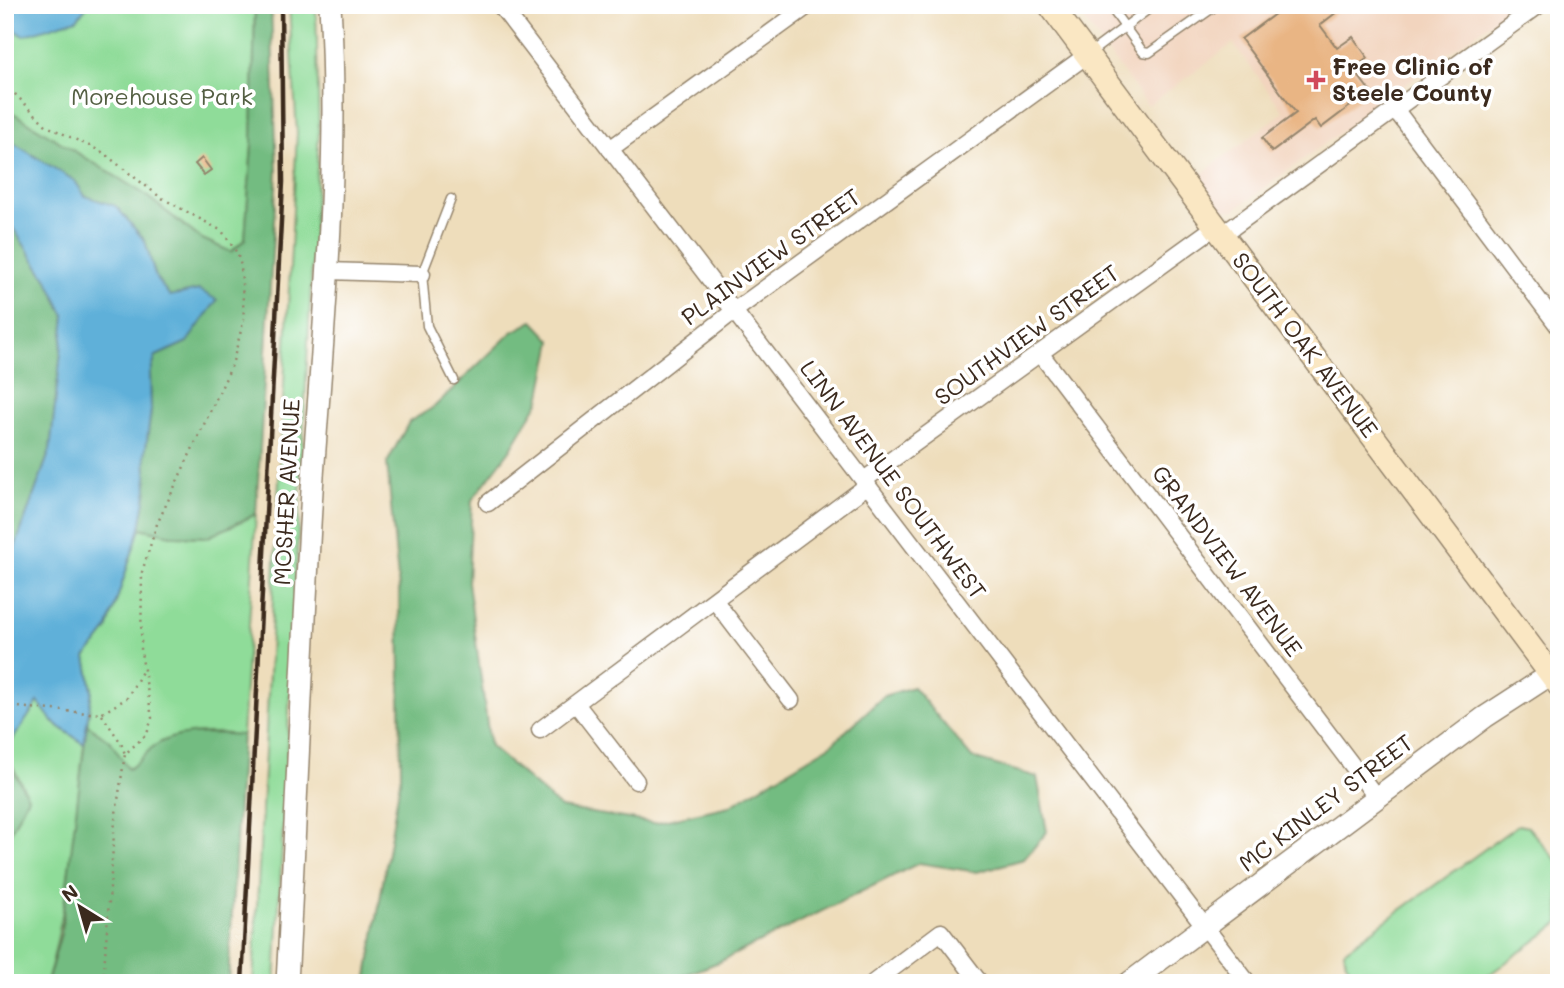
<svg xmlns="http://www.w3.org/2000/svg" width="1564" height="988" viewBox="0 0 1564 988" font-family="Mali,sans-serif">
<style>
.built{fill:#f2d4be}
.green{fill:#8fdc99;stroke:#65835c;stroke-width:2}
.forest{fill:#73bc81;stroke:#577350;stroke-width:2}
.water{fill:#5eb0d9;stroke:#4c6d7c;stroke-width:2}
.building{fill:#e9b584}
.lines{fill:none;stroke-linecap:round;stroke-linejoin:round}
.service-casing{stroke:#94846c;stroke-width:11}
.minor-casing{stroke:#94846c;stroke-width:19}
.tertiary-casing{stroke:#94846c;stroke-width:24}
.secondary-casing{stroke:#94846c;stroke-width:26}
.path{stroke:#94846c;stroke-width:2.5;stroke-dasharray:2 5;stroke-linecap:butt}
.service{stroke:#fff;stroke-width:8}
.minor{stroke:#fff;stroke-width:16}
.tertiary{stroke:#fff;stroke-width:21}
.secondary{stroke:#fae7c3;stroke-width:23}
.rail{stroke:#3b2a1e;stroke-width:4.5}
.poi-dot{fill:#d1495b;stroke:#fff;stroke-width:2.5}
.labels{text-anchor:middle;stroke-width:7;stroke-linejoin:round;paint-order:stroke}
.poi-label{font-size:23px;font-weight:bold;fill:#3b2a1e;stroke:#fff;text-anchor:start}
.park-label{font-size:23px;fill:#545f43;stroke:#fff}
.street-label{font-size:23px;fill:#3b2a1e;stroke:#fff}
</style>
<rect width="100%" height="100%" fill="#fff"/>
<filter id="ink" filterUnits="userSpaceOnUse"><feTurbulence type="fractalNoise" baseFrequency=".0143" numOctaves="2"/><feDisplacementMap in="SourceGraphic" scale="14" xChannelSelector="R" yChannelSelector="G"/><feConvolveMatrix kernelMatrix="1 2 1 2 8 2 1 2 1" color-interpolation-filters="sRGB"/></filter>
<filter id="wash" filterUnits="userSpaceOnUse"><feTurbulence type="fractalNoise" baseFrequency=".00686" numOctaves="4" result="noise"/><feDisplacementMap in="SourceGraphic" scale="28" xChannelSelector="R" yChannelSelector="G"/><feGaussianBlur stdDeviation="1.57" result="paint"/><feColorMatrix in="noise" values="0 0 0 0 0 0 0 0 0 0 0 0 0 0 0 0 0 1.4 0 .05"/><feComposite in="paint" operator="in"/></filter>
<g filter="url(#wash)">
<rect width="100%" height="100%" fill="#edb"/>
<polygon class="built" points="1073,5 1515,5 1234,210 1223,210 1199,176 1284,112 1233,43 1148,106"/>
<g class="green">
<polygon points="5,5 255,5 252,144 245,239 231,252 200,238 144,194 5,108"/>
<polygon points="289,5 316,5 319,130 275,983 253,983 297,133"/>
<path d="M256 514 242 735C214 733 177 729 153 747 143 755 140 763 128 769L110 742 87 724 92 690 86 657 107 630 140 528 176 536 208 537Z"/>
<path d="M38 701 53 722 84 744C75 824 68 905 47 983H5V843L28 797 5 751Z"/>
<polygon points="1518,825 1528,827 1559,863 1559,923 1478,983 1361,983 1346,963 1344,951"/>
</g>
<g class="forest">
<polygon points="255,5 271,5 277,172 256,514 208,537 176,536 140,528 147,489 145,455 151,410 150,374 156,356 187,342 199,290 170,296 156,278 145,241 116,207 85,196 75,181 5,138 5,108 144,194 200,238 231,252 245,239 252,144"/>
<polygon points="5,216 48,281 65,316 50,450 5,575 5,306 15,297 5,280"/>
<polygon points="533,321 552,341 540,400 510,450 472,500 468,582 490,746 561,808 654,823 729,806 831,745 884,696 913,687 972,758 1037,777 1047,832 1024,859 977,872 919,863 719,962 664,983 366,983 401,775 399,590 387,463 409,422 434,407 512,332"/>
<path d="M87 724 111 742 128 769C140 763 143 755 153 747 177 729 214 733 242 735L228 983H47L61 933Z"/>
<polygon points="5,755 28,797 5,843"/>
</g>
<g class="water">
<polygon points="8,5 87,5 87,6 77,19 23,36 16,31"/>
<polygon points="5,138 75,181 85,196 116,206 145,241 156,278 170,296 199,290 217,300 187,342 156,356 150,374 151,410 145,455 147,489 140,528 107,630 86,657 92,690 84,744 53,722 38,702 5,751 5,575 50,450 65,316 48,281 5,216"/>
</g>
<g id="blocks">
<g class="building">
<polygon points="1276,5 1346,5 1320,25 1337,48 1353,37 1368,58 1353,69 1370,91 1321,128 1315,120 1272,152 1262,138 1296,113 1241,39 1280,10"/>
<polygon points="202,158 211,170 204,175 195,164"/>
</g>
</g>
</g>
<g filter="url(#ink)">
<use href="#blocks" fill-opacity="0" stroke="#94846c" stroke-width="2"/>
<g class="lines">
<g class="service-casing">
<g id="service">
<polyline points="1109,5 1143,52 1149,53 1217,5"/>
<polyline points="1090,53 1154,5"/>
<polyline points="451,199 422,274 427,326 454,380"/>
</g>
</g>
<g class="minor-casing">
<g id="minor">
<polyline points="500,5 1248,983"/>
<polyline points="1395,109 1559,327"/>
<polyline points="610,149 809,5"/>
<polyline points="1222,235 1539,5"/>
<polyline points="328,271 422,274"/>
<polyline points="1040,353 1377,798"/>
<polyline points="864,480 1216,226"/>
<polyline points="488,503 734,311 1087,55"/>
<polyline points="715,601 791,700"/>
<polyline points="577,705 636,781"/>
<polyline points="540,730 868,485"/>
<polyline points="873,983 941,932 980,983"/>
</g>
</g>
<g class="tertiary-casing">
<g id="tertiary">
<path d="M287 983C296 819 302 655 312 491 323 329 340 168 330 5"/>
<polyline points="1129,983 1485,717 1559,669"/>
</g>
</g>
<g class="secondary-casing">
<polyline id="secondary" points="1050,5 1559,685"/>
</g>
<g class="path">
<polyline points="5,84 47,126 102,152 160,197 222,231 237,253 241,266 244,319 232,365 157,524 142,572 141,652 152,718 147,734 125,754 115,820 103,983"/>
<polyline points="5,706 101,714 127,698 143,670"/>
<polyline points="102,715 121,743 125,754"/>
<polyline points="94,983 103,974"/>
</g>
<use href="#service" class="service"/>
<use href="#minor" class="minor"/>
<use href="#tertiary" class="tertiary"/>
<use href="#secondary" class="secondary"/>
<polyline class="rail" points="242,983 283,182 281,5"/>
</g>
</g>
<path class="poi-dot" d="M1312.5 69.5h7v7h7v7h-7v7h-7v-7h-7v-7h7z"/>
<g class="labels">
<g class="poi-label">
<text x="1332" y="75">Free Clinic of<tspan x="1332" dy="26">Steele County</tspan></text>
</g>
<g class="park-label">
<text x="162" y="105">Morehouse Park</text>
</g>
<g class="street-label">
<text transform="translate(771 257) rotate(-36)" y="8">PLAINVIEW STREET</text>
<text transform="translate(1027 335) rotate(-36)" y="8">SOUTHVIEW STREET</text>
<text transform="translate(1305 345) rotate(53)" y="8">SOUTH OAK AVENUE</text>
<text transform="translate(893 480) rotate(53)" y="8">LINN AVENUE SOUTHWEST</text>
<text transform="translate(287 492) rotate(-87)" y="8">MOSHER AVENUE</text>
<text transform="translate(1227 561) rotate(53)" y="8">GRANDVIEW AVENUE</text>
<text transform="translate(1326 803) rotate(-37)" y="8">MC KINLEY STREET</text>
</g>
</g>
<rect width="1564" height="988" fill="none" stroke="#fff" stroke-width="28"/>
<g transform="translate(80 907) rotate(323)" stroke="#ffffff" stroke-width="5" paint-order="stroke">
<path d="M0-5L12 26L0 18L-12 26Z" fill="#3b2a1e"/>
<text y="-10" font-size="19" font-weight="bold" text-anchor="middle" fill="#3b2a1e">N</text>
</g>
</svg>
